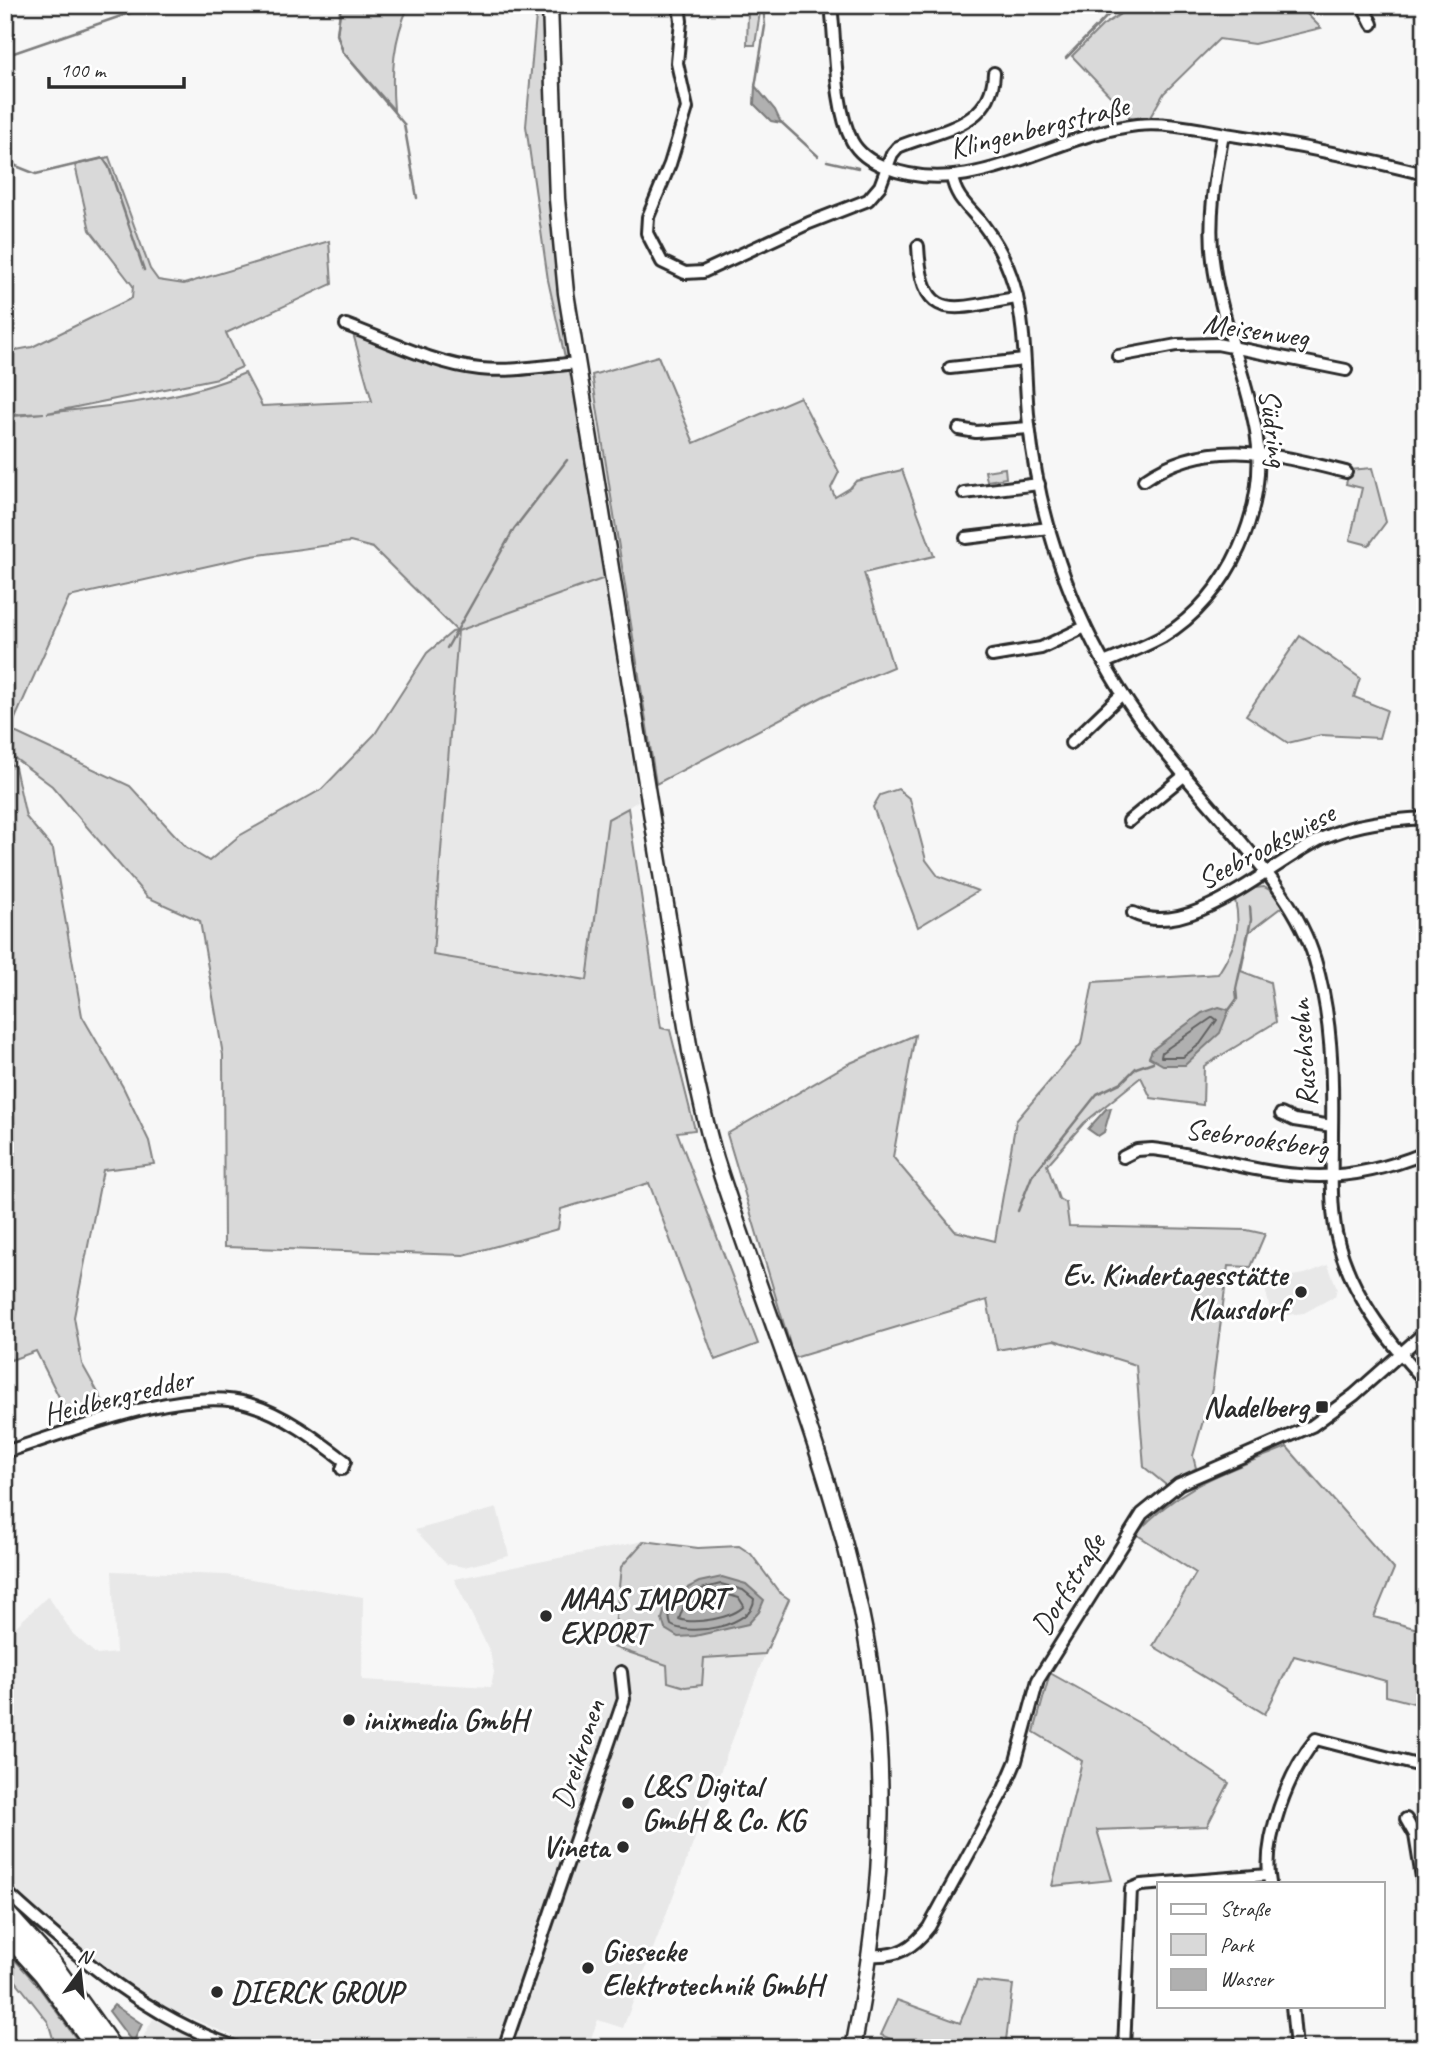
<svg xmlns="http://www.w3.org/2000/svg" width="1430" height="2053" viewBox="0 0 1430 2053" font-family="Caveat,sans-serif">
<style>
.built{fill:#e8e8e8}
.green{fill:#d9d9d9;stroke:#828282;stroke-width:2;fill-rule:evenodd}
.water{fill:#b0b0b0;stroke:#7b7b7b;stroke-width:2}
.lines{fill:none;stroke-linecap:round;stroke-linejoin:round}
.shore{stroke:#606060;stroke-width:2}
.stream{stroke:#7b7b7b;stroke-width:2.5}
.minor-casing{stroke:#2b2b2b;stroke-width:16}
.major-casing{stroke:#2b2b2b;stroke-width:19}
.highway-casing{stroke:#2b2b2b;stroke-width:21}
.minor{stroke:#fff;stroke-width:10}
.major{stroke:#fff;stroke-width:14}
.highway{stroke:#fff;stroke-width:16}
.poi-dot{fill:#2b2b2b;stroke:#fff;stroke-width:2.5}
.labels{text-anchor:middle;stroke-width:6;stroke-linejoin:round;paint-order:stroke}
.street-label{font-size:30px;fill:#2b2b2b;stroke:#fff}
.poi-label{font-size:30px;font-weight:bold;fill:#2b2b2b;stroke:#fff;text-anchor:start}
</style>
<rect width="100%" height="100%" fill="#f7f7f7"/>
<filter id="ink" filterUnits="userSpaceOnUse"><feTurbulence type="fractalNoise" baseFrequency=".0143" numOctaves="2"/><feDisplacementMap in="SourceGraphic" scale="14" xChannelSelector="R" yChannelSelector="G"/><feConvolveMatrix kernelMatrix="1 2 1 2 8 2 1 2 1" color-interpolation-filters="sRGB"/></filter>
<g filter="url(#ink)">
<g class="built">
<polygon points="605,578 638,801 608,820 587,980 433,956 458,631"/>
<polygon points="1328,1265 1337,1288 1335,1296 1304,1313 1272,1317 1263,1280 1305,1274"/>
<polygon points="497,1508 509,1556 464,1567 447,1564 415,1530"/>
<polygon points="644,1541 621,1567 614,1647 667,1665 704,1658 765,1654 623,2028 598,2020 587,2048 287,2048 235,2037 172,2010 132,1988 57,1928 5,1880 5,1631 10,1632 48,1596 73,1634 97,1655 116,1653 112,1571 226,1575 363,1597 362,1680 491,1687 494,1672 490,1652 454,1579"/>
<polygon points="153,2019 218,2048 137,2048"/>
</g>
<g class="green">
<path d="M341 5H409C393 40 391 72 394 110L343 52 337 34Z"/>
<polygon points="537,5 543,5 551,177 571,358 566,362 548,280 526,126"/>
<polygon points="1195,5 1298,5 1321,28 1254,44 1219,39 1164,93 1149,119 1132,119 1072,56 1102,26 1122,13"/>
<polygon points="748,12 760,12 755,45 747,45"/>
<path d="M109 157 150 269 158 280 184 284 329 241 332 284 226 333 242 367 218 378 47 413C114 406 184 399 245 373L262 406 372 401 352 330 448 365 506 373 573 370 605 578 458 631 433 955 587 980 608 819 628 808 661 1028 670 1030 695 1130 677 1132 758 1344 715 1360 649 1183 561 1209 558 1229 464 1255 224 1247 223 1055 200 921 147 897 52 786 5 751V417L44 413 5 415V352L32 347 132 298 133 286 90 230 75 165ZM350 542 373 548 457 631 452 632 427 653 375 734 322 789 239 836 209 861 186 847 130 786 10 730 69 597 252 556Z"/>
<polygon points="658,356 694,443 800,397 839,472 831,488 835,497 850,488 856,481 902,470 934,556 864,573 893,667 824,696 656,784 592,375"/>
<polygon points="1005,468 1006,478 987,481 985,471"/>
<polygon points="1372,468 1386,522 1369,545 1350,540 1362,488 1346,484 1350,470"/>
<polygon points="1300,636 1360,678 1354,697 1387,710 1379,738 1321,735 1288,743 1246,715"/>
<polygon points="5,760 15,767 26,817 53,849 82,1016 123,1087 149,1141 154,1164 103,1170 74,1317 82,1364 110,1414 73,1425 36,1351 11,1360 5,1349"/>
<polygon points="898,789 910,799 926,860 938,876 978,891 918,927 873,807 880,795"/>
<path d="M1264 887 1273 892 1283 906 1249 932 1241 971 1270 982 1276 1022 1204 1066 1203 1105 1151 1098 1141 1077 1084 1123 1047 1165 1059 1199 1066 1203 1069 1226 1247 1230 1265 1234 1251 1267 1228 1266 1212 1389 1193 1456 1196 1468 1166 1485 1144 1467 1136 1365 1054 1340 997 1350 987 1300 794 1358 727 1134 848 1064 915 1035 893 1157 955 1231 995 1241 1016 1121 1081 1044 1093 982 1218 974C1234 949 1242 930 1235 900L1255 888Z"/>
<path d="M1287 1447 1394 1569 1374 1617 1425 1631V1706L1386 1696V1681L1294 1656 1265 1714 1153 1646 1196 1573 1136 1534C1182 1483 1226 1472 1287 1447Z"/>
<polygon points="644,1541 698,1548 739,1546 751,1554 779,1592 789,1599 765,1654 704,1658 702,1685 685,1687 668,1682 667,1665 613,1647 621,1567"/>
<polygon points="1050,1673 1141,1724 1229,1783 1207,1826 1097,1830 1112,1880 1052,1886 1082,1761 1034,1732"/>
<polygon points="5,1949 35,1982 83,2048 56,2048 48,2022 5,1967"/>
<polygon points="977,1981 1013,1985 1005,2048 912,2048 881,2035 897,2000 960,2023"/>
</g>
<g class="water">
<polygon points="755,86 775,110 781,123 771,121 754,104"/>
<polygon points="1219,1007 1229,1010 1220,1033 1185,1065 1163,1065 1149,1057 1152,1050 1202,1013"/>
<polygon points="1111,1108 1104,1132 1098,1136 1088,1129 1106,1109"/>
<polygon points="722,1577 746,1584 764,1600 759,1612 748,1624 695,1636 678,1637 665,1629 662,1619 668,1598 699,1582"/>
<polygon points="114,2005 142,2024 133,2043 109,2011"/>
</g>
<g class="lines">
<g class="shore">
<polygon points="1213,1017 1217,1020 1200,1044 1183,1057 1161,1057 1162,1052"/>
<path d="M721 1584 743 1590 754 1599C754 1626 690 1637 671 1625 661 1595 701 1589 721 1584Z"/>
<path d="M722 1593 739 1598 744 1606C733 1618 694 1625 679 1619L684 1605Z"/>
</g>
<g class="stream">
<polyline points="341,5 337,34 343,52 404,124 417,198"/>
<polyline points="5,56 153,5"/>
<polyline points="1066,58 1116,7 1124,5"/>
<polyline points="755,87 765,26 763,5"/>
<polyline points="781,122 818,156"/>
<polyline points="5,157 16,166 36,174 103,158 109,167 144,270"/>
<polyline points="827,161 858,168"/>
<polyline points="447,648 514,529 567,460"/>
<polyline points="1229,1010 1237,999 1236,989 1251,920 1250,907"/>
<polyline points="1018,1211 1032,1176 1097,1094 1122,1082 1136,1068 1153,1062"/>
</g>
<g class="minor-casing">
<g id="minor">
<path d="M679 5 681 21 677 63 687 108 670 164 648 217 647 233 662 262 685 273 703 272 809 223 868 200 880 186 892 154 898 147C937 130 992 128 994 73"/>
<path d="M831 5C836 44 834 107 852 141 859 154 872 162 885 167 971 202 1053 134 1137 125 1168 122 1201 130 1232 135 1297 145 1361 158 1425 174"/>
<polyline points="1368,5 1366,12 1372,24"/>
<path d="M952 177C956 200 971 208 984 226 997 243 1008 265 1014 285 1027 330 1024 379 1029 425 1039 518 1070 611 1120 690 1150 738 1191 783 1228 826 1262 866 1300 909 1315 960 1332 1017 1333 1073 1332 1133 1332 1166 1330 1200 1336 1233 1348 1290 1386 1339 1425 1381"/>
<path d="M918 246C922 328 955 307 1017 298"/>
<path d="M346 325C389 341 434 364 480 369 512 372 545 366 577 363"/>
<polyline points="1118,356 1177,345 1217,344 1346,370"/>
<polyline points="950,368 1024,360"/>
<polyline points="959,429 976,432 1029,428"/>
<path d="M1144 480C1210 435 1276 455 1346 472"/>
<polyline points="964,493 1039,484"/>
<polyline points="966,538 1049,528"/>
<polyline points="992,656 1041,648 1085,627"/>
<path d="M1104 663C1123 655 1144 647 1162 637 1230 597 1269 507 1256 431 1246 373 1220 319 1213 260 1208 217 1215 176 1223 134"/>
<polyline points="1071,743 1122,694"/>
<polyline points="1129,821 1185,775"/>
<path d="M1133 913C1190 942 1274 860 1325 837 1357 823 1390 820 1425 818"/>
<polyline points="1281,1114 1294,1120 1332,1126"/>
<path d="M1123 1157 1137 1150 1152 1149C1202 1154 1250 1172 1300 1175 1342 1179 1386 1169 1425 1153"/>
<path d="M5 1452C69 1432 185 1384 249 1404 285 1415 315 1438 345 1461L342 1469"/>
<polyline points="1406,1819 1415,1835 1425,1896"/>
<path d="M1270 1883C1262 1840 1288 1773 1316 1739L1425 1767"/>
<path d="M5 1891C76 1956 146 2017 238 2048"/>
<path d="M870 1955C898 1957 913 1948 929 1927L1004 1789 1016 1761 1038 1680 1142 1514 1179 1484 1312 1426 1354 1395 1425 1332"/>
<polyline points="1292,2006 1296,2048"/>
<polyline points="504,2048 624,1699 621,1672"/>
<polyline points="1124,2048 1131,1889 1141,1885 1268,1875"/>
</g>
</g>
<g class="major-casing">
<path id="major" d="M550 5 557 199 566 293 690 1051C698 1087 705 1124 716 1159 761 1300 820 1437 854 1581 893 1741 886 1888 853 2048"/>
</g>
<g class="highway-casing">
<g id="highway">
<polyline points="5,1911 53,1964 113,2048"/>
<polyline points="5,1933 43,1975 96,2048"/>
</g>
</g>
<use href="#minor" class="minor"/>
<use href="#major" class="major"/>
<use href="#highway" class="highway"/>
</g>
</g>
<g class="poi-dot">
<circle cx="1301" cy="1292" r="7"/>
<rect x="1315" y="1400" width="14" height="14" rx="3.5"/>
<circle cx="546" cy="1616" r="7"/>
<circle cx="349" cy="1720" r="7"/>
<circle cx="628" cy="1803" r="7"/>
<circle cx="623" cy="1847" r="7"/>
<circle cx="588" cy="1968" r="7"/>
<circle cx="217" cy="1992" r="7"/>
</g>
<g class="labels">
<g class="street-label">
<text transform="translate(1039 127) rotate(-14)" y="10">Klingenbergstraße</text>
<text transform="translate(1256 330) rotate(8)" y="10">Meisenweg</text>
<text transform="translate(1274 428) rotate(83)" y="10">Südring</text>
<text transform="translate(1266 846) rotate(-28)" y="10">Seebrookswiese</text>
<text transform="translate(1303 1053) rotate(-94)" y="10">Ruschsehn</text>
<text transform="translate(1257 1138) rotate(8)" y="10">Seebrooksberg</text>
<text transform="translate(118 1396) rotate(-14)" y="10">Heidbergredder</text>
<text transform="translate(1068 1584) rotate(-58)" y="10">Dorfstraße</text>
<text transform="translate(578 1754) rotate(-72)" y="10">Dreikronen</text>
</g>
<g class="poi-label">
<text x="1287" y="1285" text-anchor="end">Ev. Kindertagesstätte<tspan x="1287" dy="34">Klausdorf</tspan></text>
<text x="1308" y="1417" text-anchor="end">Nadelberg</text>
<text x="560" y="1609">MAAS IMPORT<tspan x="560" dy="34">EXPORT</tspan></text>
<text x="363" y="1730">inixmedia GmbH</text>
<text x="642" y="1796">L&amp;S Digital<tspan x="642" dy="34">GmbH &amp; Co. KG</tspan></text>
<text x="609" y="1857" text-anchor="end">Vineta</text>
<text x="602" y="1961">Giesecke<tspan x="602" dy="34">Elektrotechnik GmbH</tspan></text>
<text x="231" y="2002">DIERCK GROUP</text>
</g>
</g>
<rect width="1430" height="2053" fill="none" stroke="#fff" stroke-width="28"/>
<rect x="14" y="14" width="1402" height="2025" fill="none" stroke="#2b2b2b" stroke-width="2.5" filter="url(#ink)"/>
<rect x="1157" y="1882" width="228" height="126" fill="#ffffff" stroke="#aaaaaa" stroke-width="2"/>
<rect x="1171" y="1904" width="35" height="10" fill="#ffffff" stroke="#aaaaaa" stroke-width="2"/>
<text x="1220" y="1916" font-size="21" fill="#2b2b2b">Straße</text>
<rect x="1171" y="1934" width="35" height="21" fill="#d9d9d9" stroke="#aaaaaa" stroke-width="2"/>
<text x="1220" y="1952" font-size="21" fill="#2b2b2b">Park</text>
<rect x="1171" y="1969" width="35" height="21" fill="#b0b0b0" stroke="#aaaaaa" stroke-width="2"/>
<text x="1220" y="1986" font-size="21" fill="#2b2b2b">Wasser</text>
<g transform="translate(80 1972) rotate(15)" stroke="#ffffff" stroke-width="5" paint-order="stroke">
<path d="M0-5L12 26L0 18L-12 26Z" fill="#2b2b2b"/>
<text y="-10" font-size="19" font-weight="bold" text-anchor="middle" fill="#2b2b2b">N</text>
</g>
<path d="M49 77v10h135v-10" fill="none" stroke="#2b2b2b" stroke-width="3.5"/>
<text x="60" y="77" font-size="21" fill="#2b2b2b" stroke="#ffffff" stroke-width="5" paint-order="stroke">100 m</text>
</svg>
